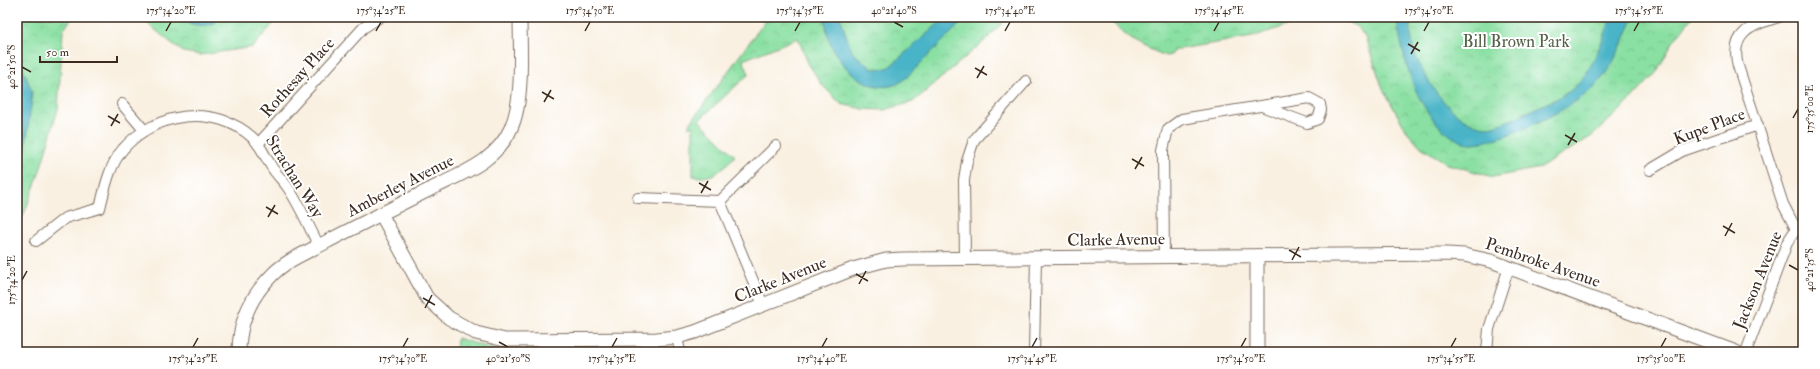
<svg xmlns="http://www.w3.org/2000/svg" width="1820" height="369" viewBox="0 0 1820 369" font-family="'IM FELL Double Pica',serif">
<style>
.park{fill:url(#park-crowns);stroke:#628560}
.water{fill:#49b4c7;stroke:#426f72}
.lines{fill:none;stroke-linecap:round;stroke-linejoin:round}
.minor-casing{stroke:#7e6f62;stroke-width:12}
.tertiary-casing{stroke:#7e6f62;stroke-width:15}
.minor{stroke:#fff;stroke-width:10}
.tertiary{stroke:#fff;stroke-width:13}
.ticks{fill:none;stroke:#3b2a1e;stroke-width:1.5}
.labels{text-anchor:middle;stroke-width:4;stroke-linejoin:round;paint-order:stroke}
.park-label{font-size:17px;fill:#536146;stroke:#fff}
.street-label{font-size:17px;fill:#3b2a1e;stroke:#fff}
.neatline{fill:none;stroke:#3b2a1e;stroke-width:1.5}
.ticks-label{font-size:10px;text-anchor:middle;fill:#3b2a1e}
</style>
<defs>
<pattern id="park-crowns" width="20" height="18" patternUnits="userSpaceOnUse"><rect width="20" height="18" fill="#8ae0a3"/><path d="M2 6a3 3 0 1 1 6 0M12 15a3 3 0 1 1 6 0" fill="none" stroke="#78c08c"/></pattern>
</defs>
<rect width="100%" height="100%" fill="#fff"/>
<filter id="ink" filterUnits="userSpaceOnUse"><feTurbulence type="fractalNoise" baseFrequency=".025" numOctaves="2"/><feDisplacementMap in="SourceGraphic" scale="8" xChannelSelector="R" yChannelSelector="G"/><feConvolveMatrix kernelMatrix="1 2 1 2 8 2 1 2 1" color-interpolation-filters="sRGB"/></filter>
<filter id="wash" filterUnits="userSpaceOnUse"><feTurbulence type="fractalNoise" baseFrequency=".012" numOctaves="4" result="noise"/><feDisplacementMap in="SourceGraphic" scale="16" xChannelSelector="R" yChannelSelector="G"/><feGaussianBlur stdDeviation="0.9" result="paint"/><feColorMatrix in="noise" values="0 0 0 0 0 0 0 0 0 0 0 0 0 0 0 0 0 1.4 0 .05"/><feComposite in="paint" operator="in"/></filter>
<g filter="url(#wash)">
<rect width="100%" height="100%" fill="#f9f0e1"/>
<g class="park">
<polygon points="17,17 73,17 63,30 58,109 38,177 24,214 17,227"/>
<polygon points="139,17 279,17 253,47 200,55 183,52"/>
<path d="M768 17H1008L988 38 913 102 884 110 863 109 841 104 822 85 808 63 798 38 743 60 749 74 699 120 735 156C721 170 714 180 693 176V126H688Z"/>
<path d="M1109 17H1314L1252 37 1174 50 1171 55 1166 56C1141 46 1128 40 1109 19Z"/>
<polygon points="1336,17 1692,17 1673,42 1656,73 1628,103 1592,136 1540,168 1493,177 1448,164 1421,147 1406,130 1383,89 1365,37 1358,27"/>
<polygon points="457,338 496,350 529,352 456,352"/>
</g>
<g class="water">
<path d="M175 17H220C209 32 189 24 175 17Z"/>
<path d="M824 17H840L852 52 873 69 888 68 946 17H967L905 79C902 81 898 84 894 85 867 94 838 65 830 42 827 34 826 25 824 17Z"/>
<path d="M1396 17H1410C1411 31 1411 46 1417 59 1428 85 1455 124 1486 127 1496 128 1523 114 1532 110 1548 102 1567 96 1579 83 1591 71 1606 33 1611 17H1634C1623 40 1614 68 1595 86 1572 109 1506 141 1473 143 1468 144 1460 141 1456 139 1415 115 1404 60 1396 17Z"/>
<polygon points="17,40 24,72 32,91 31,106 25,151 17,164"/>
</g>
</g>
<g filter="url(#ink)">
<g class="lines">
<g class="minor-casing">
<g id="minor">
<path d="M1779 17C1753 25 1729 32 1738 66L1783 204 1796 229"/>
<polyline points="122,104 144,130"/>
<polyline points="258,144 363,28 380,17"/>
<polyline points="1650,170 1682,151 1758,125"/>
<polyline points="638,198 720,201 776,146"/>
<polyline points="720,201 763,305"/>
<path d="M36 241 65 218 100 208C105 188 109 166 123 149 155 112 215 103 253 138 263 148 267 162 276 173 279 177 283 181 286 185 298 201 309 227 319 246"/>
<polyline points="1164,257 1163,150 1168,129 1182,119 1309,98 1320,104 1321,110 1318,119 1307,123 1264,107"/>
<polyline points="965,258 964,180 967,161 974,140 1026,81"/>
<polyline points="677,337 680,352"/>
<polyline points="1034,352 1036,258"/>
<polyline points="1487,352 1489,329 1509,267"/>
<polyline points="1746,352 1787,243 1796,229 1803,225"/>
</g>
</g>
<g class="tertiary-casing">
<g id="tertiary">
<polyline points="381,214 427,298 449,318 476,333 505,340 657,339 677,337 695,332 853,269 886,260 903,259 1447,254 1464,255 1491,261 1736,352"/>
<polyline points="1257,256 1257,352"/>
<path d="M239 352C239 322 252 295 273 274 288 259 310 251 328 241 365 222 402 203 439 185 467 171 498 159 511 128 524 100 520 48 520 17"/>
</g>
</g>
<use href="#minor" class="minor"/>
<use href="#tertiary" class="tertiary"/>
</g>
</g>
<path class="ticks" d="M894 22 903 27M166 31 171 22M376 31 381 22M585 31 590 22M795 31 800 22M1005 31 1010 22M1214 31 1219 22M1424 31 1429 22M1634 31 1639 22M1408 44 1420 51M1411 54 1418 42M22 67 31 72M975 68 987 75M977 78 984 66M542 92 554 99M544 102 551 90M108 116 120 123M1793 118 1798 109M111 126 118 114M1565 135 1577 142M1568 145 1575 133M1132 159 1144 166M1135 169 1142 157M699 183 711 190M701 193 708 181M266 207 278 214M268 217 275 205M1723 226 1735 233M1725 236 1732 223M1289 250 1301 257M1292 260 1299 247M1789 265 1798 270M856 274 868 281M22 280 27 271M859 284 866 271M423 298 435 305M425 308 432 295M499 342 508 347M193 347 198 338M403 347 408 338M612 347 617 338M822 347 827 338M1032 347 1037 338M1241 347 1246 338M1451 347 1456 338M1661 347 1666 338"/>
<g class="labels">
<g class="park-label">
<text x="1516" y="47">Bill Brown Park</text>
</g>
<g class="street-label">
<text transform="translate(297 77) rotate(-48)" y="6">Rothesay Place</text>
<text transform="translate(1709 126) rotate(-21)" y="6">Kupe Place</text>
<text transform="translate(295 176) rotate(58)" y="6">Strachan Way</text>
<text transform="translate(400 185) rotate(-27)" y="6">Amberley Avenue</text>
<text transform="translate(1116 239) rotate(-1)" y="6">Clarke Avenue</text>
<text transform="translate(1543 262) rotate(19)" y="6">Pembroke Avenue</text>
<text transform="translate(780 279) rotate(-22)" y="6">Clarke Avenue</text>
<text transform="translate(1757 280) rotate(-68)" y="6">Jackson Avenue</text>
</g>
</g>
<rect width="1820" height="369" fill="none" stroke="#fff" stroke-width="44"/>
<path d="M40 56v6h77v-6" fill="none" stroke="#3b2a1e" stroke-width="2"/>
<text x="46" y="56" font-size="12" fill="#3b2a1e" stroke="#ffffff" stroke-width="3" paint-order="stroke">50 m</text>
<rect x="22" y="22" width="1776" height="325" class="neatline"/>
<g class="ticks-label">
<text x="171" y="14">175°34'20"E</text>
<text x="381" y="14">175°34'25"E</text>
<text x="590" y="14">175°34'30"E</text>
<text x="800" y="14">175°34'35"E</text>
<text x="894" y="14">40°21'40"S</text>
<text x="1010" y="14">175°34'40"E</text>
<text x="1219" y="14">175°34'45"E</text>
<text x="1429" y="14">175°34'50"E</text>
<text x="1639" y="14">175°34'55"E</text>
<text transform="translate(11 67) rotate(-90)" y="4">40°21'50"S</text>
<text transform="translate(1809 109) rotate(-90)" y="4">175°35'00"E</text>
<text transform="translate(1809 270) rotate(-90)" y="4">40°21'35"S</text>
<text transform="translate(11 280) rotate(-90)" y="4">175°34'20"E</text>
<text x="193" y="362">175°34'25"E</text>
<text x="403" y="362">175°34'30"E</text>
<text x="508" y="362">40°21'50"S</text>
<text x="612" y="362">175°34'35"E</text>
<text x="822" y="362">175°34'40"E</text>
<text x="1032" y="362">175°34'45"E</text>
<text x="1241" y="362">175°34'50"E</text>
<text x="1451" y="362">175°34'55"E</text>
<text x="1661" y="362">175°35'00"E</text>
</g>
</svg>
